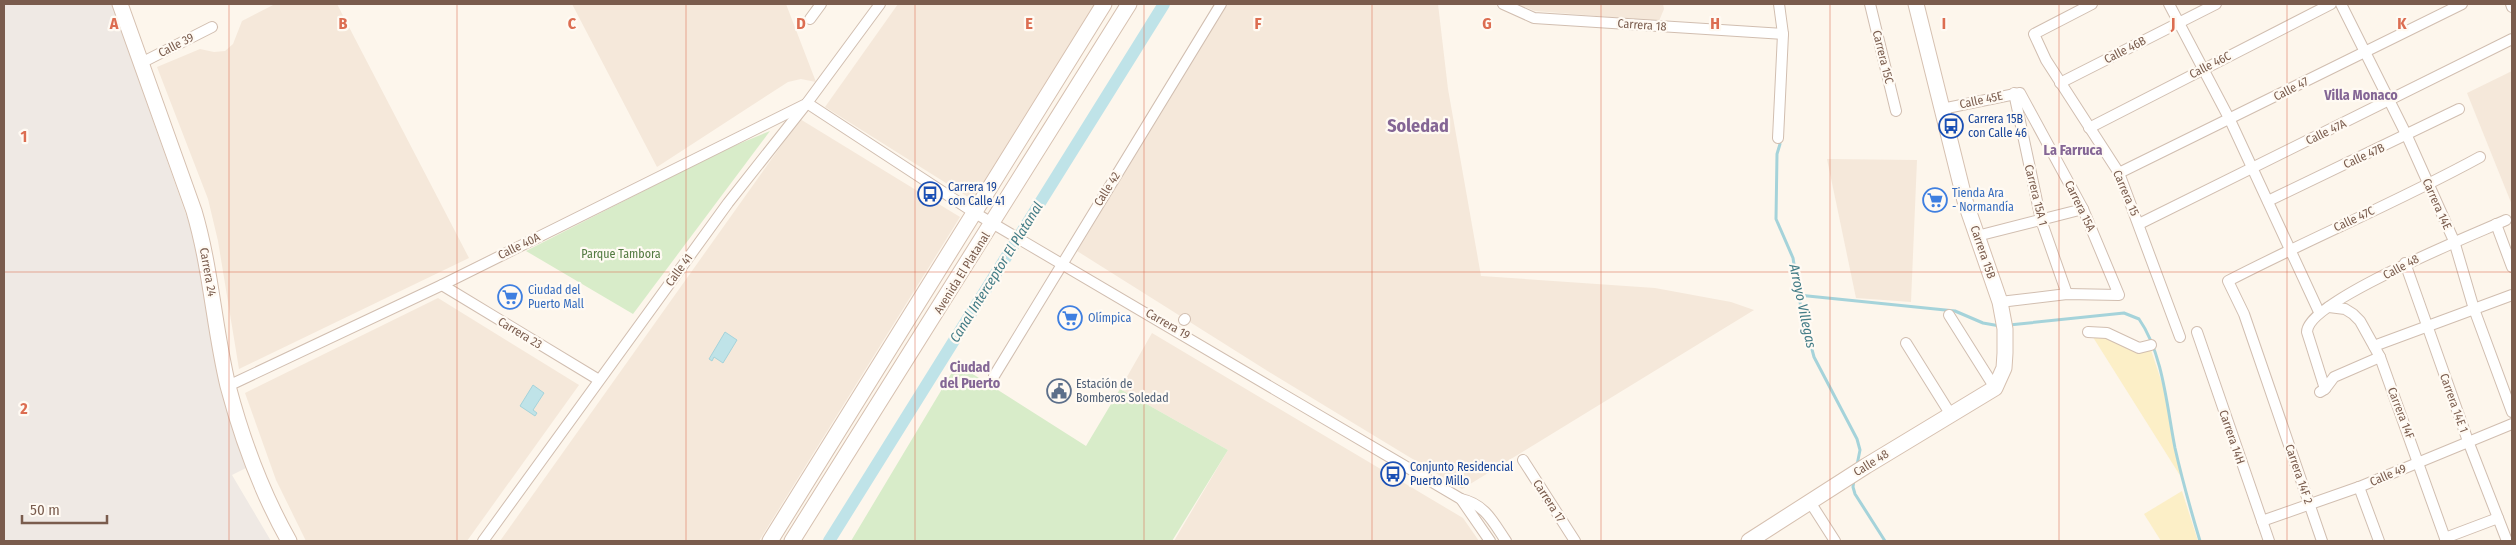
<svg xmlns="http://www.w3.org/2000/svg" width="2516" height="545" viewBox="0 0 2516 545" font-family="'Fira Sans Condensed',sans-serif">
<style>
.residential{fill:#f5e8da}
.industrial{fill:#efe9e4}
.green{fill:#d8ecc9}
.sand{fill:#fcefc7}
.water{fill:#bfe3e8;stroke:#a5d3da}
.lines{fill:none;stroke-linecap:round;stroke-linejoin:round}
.stream{stroke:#a5d3da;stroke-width:3}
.canal{stroke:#bfe3e8;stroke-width:12}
.street-casing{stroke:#d1beb0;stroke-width:12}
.secondary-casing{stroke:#d6c0b0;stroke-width:17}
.street{stroke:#fff;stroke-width:10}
.secondary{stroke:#fff;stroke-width:15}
.grid{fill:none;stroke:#dc6d51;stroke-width:1;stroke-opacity:0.55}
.labels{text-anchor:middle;stroke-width:4.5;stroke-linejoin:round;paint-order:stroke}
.street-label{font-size:12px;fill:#7a5c4d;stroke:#fffaf3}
.transit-label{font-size:12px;fill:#164399;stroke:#fffaf3;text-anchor:start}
.shop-label{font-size:12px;fill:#366cbe;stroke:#fffaf3;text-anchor:start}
.park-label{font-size:12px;fill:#537a41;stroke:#fffaf3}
.service-label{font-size:12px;fill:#4e5e75;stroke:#fffaf3;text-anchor:start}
.neighbourhood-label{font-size:14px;font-weight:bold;fill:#846695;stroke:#fffaf3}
.water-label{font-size:14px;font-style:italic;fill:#437c86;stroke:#fffaf3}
.district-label{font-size:18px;font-weight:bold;fill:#846695;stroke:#fffaf3}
.grid-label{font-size:16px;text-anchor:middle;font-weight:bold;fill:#dc6d51;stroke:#fffaf3;stroke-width:4.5;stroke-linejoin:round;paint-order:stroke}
</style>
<rect width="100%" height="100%" fill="#fdf6ec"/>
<g class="residential">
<polygon points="275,4 337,4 469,258 239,369 218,241 208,199 157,67 200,49 214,52 225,51 233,44 242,21"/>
<polygon points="572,4 786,4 816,82 801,79 788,82 657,167"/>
<polygon points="898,4 1096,4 973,200 825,107"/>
<polygon points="1228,4 1438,4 1448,89 1481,276 1655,288 1731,302 1754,310 1462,489 1266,370 1077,251"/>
<polygon points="1517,4 1663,4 1664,9 1659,21 1535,11"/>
<polygon points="2512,71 2512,205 2467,93"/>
<polygon points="800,119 960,217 759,541 500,541"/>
<polygon points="1827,159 1917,160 1911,302 1856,298"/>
<polygon points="438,298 579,385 467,541 306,541 276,480 245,393"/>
<polygon points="1152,333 1463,518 1479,541 1174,541 1228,450 1120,389"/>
</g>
<polygon class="industrial" points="4,4 112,4 196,243 221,392 248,467 232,475 271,541 4,541"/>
<g class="green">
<polygon points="770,131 633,314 526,251 724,150"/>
<polygon points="957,364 1086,446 1120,389 1228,450 1172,541 851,541"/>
</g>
<g class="sand">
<polygon points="2091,334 2150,347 2166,395 2174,447 2181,477"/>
<polygon points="2182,491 2198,541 2161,541 2144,514"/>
</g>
<g class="water">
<polygon points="725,332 737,340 723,363 714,357 712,361 709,359"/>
<polygon points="533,385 544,393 533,410 537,413 535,416 520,406"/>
</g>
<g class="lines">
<g class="stream">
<polyline points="1780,144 1777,154 1776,219 1793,258 1801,308 1814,357 1857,439 1860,450 1857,465"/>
<polyline points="1798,295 1955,311 1983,323 2000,326"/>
<path d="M2009 325 2124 313 2139 319C2163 353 2167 408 2175 448 2182 479 2191 511 2200 541"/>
<polyline points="1854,479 1853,487 1855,494 1885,541"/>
</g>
<polyline class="canal" points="829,541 1164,4"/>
<g class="street-casing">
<g id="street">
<polyline points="1503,4 1534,18 1783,34"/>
<polyline points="1870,4 1896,111"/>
<polyline points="2092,4 2034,34 2046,60 2119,173 2180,337"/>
<polyline points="2169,4 2230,120 2319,312"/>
<polyline points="2341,4 2407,136 2454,241 2474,309 2512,412"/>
<polyline points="2511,4 2512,7"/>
<polyline points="810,19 821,4"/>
<polyline points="141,63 212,27"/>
<polyline points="2060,83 2216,4"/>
<polyline points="2014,93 2041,220 2067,294"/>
<polyline points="807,103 975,213 1461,499 1490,541"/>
<polyline points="1942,109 2020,93 2083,209 2119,295 2067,294 2000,302"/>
<polyline points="2089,128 2331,4"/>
<polyline points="1778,138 1783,34 1779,4"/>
<polyline points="2119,173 2462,4"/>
<polyline points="2268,201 2459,109"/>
<polyline points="2139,224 2512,39"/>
<polyline points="2496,224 2512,267"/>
<polyline points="1977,236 2083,209"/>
<polyline points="2405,263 2468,441 2507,541"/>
<polyline points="442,285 599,380"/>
<polyline points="2329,307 2345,309 2353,314 2360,321 2380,357 2446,541"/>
<polyline points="1949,315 1995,388"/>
<polyline points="1184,320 1185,319"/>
<polyline points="2088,332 2107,333 2139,348 2151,345"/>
<polyline points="2197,332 2269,541"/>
<polyline points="1906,343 1951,415"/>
<polyline points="2374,346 2512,295"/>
<polyline points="994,376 1221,4"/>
<polyline points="228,386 442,285 804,105"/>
<polyline points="2325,389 2334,377 2380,357"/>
<path d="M2320 392 2325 389 2307 332C2307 301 2475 234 2506 220"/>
<polyline points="1523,460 1575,541"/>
<polyline points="2359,487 2379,541"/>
<path d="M1461 499C1485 504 1493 522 1506 541"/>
<polyline points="1810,502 1835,541"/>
<polyline points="2262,521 2359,487 2512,424"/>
<polyline points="2445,538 2498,518"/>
<polyline points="483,541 728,203 807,103 880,4"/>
<path d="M2322 541 2244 314 2228 281C2311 238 2398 202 2480 157"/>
</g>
</g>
<g class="secondary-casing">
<g id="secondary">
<path d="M120 4 194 211C211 268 214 328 228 386 242 439 262 493 289 541"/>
<polyline points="770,541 1104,4"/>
<polyline points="792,541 1129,4"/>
<polyline points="1749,541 1866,466 1995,388 2004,368 2005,353 2005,329 2000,302 1965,201 1916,4"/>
</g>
</g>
<use href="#street" class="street"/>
<use href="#secondary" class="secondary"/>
</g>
<path class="grid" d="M229 4V541M457 4V541M686 4V541M915 4V541M1144 4V541M1372 4V541M1601 4V541M1830 4V541M2059 4V541M2287 4V541M4 272H2512"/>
<defs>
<g id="bus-ring" transform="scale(1.25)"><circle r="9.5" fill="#fffaf3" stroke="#1a4fb4" stroke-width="1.5"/><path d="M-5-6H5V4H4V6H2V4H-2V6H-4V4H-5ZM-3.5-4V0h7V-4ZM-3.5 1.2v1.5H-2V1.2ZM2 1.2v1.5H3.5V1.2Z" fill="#1a4fb4"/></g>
<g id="supermarket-ring" transform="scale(1.25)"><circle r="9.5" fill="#fffaf3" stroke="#3f7fe0" stroke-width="1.5"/><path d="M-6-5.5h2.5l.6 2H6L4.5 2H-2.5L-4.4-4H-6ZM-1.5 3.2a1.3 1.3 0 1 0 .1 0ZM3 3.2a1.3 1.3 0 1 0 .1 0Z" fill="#3f7fe0"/></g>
<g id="civic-ring" transform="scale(1.25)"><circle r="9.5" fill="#fffaf3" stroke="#5c6f8a" stroke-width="1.5"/><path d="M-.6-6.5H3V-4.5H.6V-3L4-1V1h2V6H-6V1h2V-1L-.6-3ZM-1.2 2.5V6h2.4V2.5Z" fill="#5c6f8a"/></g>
</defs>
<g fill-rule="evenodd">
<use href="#bus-ring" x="1951" y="126"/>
<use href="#bus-ring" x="930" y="194"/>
<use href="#supermarket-ring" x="1935" y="200"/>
<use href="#supermarket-ring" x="510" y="297"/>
<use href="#supermarket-ring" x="1070" y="318"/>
<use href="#civic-ring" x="1059" y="391"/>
<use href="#bus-ring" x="1393" y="474"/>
</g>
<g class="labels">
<g class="street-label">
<text transform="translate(1642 25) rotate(4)" y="4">Carrera 18</text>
<text transform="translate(176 45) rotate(-27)" y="4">Calle 39</text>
<text transform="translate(2125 50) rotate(-27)" y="4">Calle 46B</text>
<text transform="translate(1883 57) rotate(76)" y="4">Carrera 15C</text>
<text transform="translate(2210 65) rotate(-27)" y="4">Calle 46C</text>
<text transform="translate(2291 89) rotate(-27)" y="4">Calle 47</text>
<text transform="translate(1981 100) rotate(-12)" y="4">Calle 45E</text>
<text transform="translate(2326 132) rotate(-26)" y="4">Calle 47A</text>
<text transform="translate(2364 156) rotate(-25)" y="4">Calle 47B</text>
<text transform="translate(1107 189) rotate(-58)" y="4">Calle 42</text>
<text transform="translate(2126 193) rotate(67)" y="4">Carrera 15</text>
<text transform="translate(2036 195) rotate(76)" y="4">Carrera 15A 1</text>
<text transform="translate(2437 204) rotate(66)" y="4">Carrera 14E</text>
<text transform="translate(2080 206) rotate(64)" y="4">Carrera 15A</text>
<text transform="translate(2354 219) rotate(-25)" y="4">Calle 47C</text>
<text transform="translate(519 246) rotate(-26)" y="4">Calle 40A</text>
<text transform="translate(1983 252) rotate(71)" y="4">Carrera 15B</text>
<text transform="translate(2401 267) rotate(-28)" y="4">Calle 48</text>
<text transform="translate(679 270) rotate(-54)" y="4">Calle 41</text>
<text transform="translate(208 272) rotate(80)" y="4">Carrera 24</text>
<text transform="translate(962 273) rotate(-58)" y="4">Avenida El Platanal</text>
<text transform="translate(1168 324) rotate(30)" y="4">Carrera 19</text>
<text transform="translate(520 333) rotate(31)" y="4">Carrera 23</text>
<text transform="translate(2454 403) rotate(70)" y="4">Carrera 14E 1</text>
<text transform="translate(2401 413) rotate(69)" y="4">Carrera 14F</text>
<text transform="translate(2232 437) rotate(71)" y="4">Carrera 14H</text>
<text transform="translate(1871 463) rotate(-32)" y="4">Calle 48</text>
<text transform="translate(2299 474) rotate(71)" y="4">Carrera 14F 2</text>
<text transform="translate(2388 475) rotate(-23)" y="4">Calle 49</text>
<text transform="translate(1549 501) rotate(57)" y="4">Carrera 17</text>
</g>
<g class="transit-label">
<text x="1968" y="123">Carrera 15B<tspan x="1968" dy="14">con Calle 46</tspan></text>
<text x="948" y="191">Carrera 19<tspan x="948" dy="14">con Calle 41</tspan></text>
<text x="1410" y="471">Conjunto Residencial<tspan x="1410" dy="14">Puerto Millo</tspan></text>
</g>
<g class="shop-label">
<text x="1952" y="197">Tienda Ara<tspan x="1952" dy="14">- Normandía</tspan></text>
<text x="528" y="294">Ciudad del<tspan x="528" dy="14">Puerto Mall</tspan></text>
<text x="1088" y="322">Olímpica</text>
</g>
<g class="park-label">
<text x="621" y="258">Parque Tambora</text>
</g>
<g class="service-label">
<text x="1076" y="388">Estación de<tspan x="1076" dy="14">Bomberos Soledad</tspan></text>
</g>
<g class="neighbourhood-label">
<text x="2361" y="100">Villa Monaco</text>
<text x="2073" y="155">La Farruca</text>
<text x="970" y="372">Ciudad<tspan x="970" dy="16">del Puerto</tspan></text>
</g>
<g class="water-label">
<text transform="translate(996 272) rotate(-58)" y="5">Canal Interceptor El Platanal</text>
<text transform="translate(1803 306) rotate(78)" y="5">Arroyo Villegas</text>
</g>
<g class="district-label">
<text x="1418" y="132">Soledad</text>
</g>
</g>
<g class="grid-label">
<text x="114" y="29">A</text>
<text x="343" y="29">B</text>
<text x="572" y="29">C</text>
<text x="801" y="29">D</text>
<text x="1029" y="29">E</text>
<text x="1258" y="29">F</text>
<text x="1487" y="29">G</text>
<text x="1715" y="29">H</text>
<text x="1944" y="29">I</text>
<text x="2173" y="29">J</text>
<text x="2402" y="29">K</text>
<text x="24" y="142">1</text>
<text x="24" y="414">2</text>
</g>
<rect width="2516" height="545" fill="none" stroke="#7a5c4d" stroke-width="10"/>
<path d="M22 515v8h85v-8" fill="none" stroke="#7a5c4d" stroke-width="2.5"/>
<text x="30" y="515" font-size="15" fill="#7a5c4d" stroke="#fffaf3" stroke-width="4" paint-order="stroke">50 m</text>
</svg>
